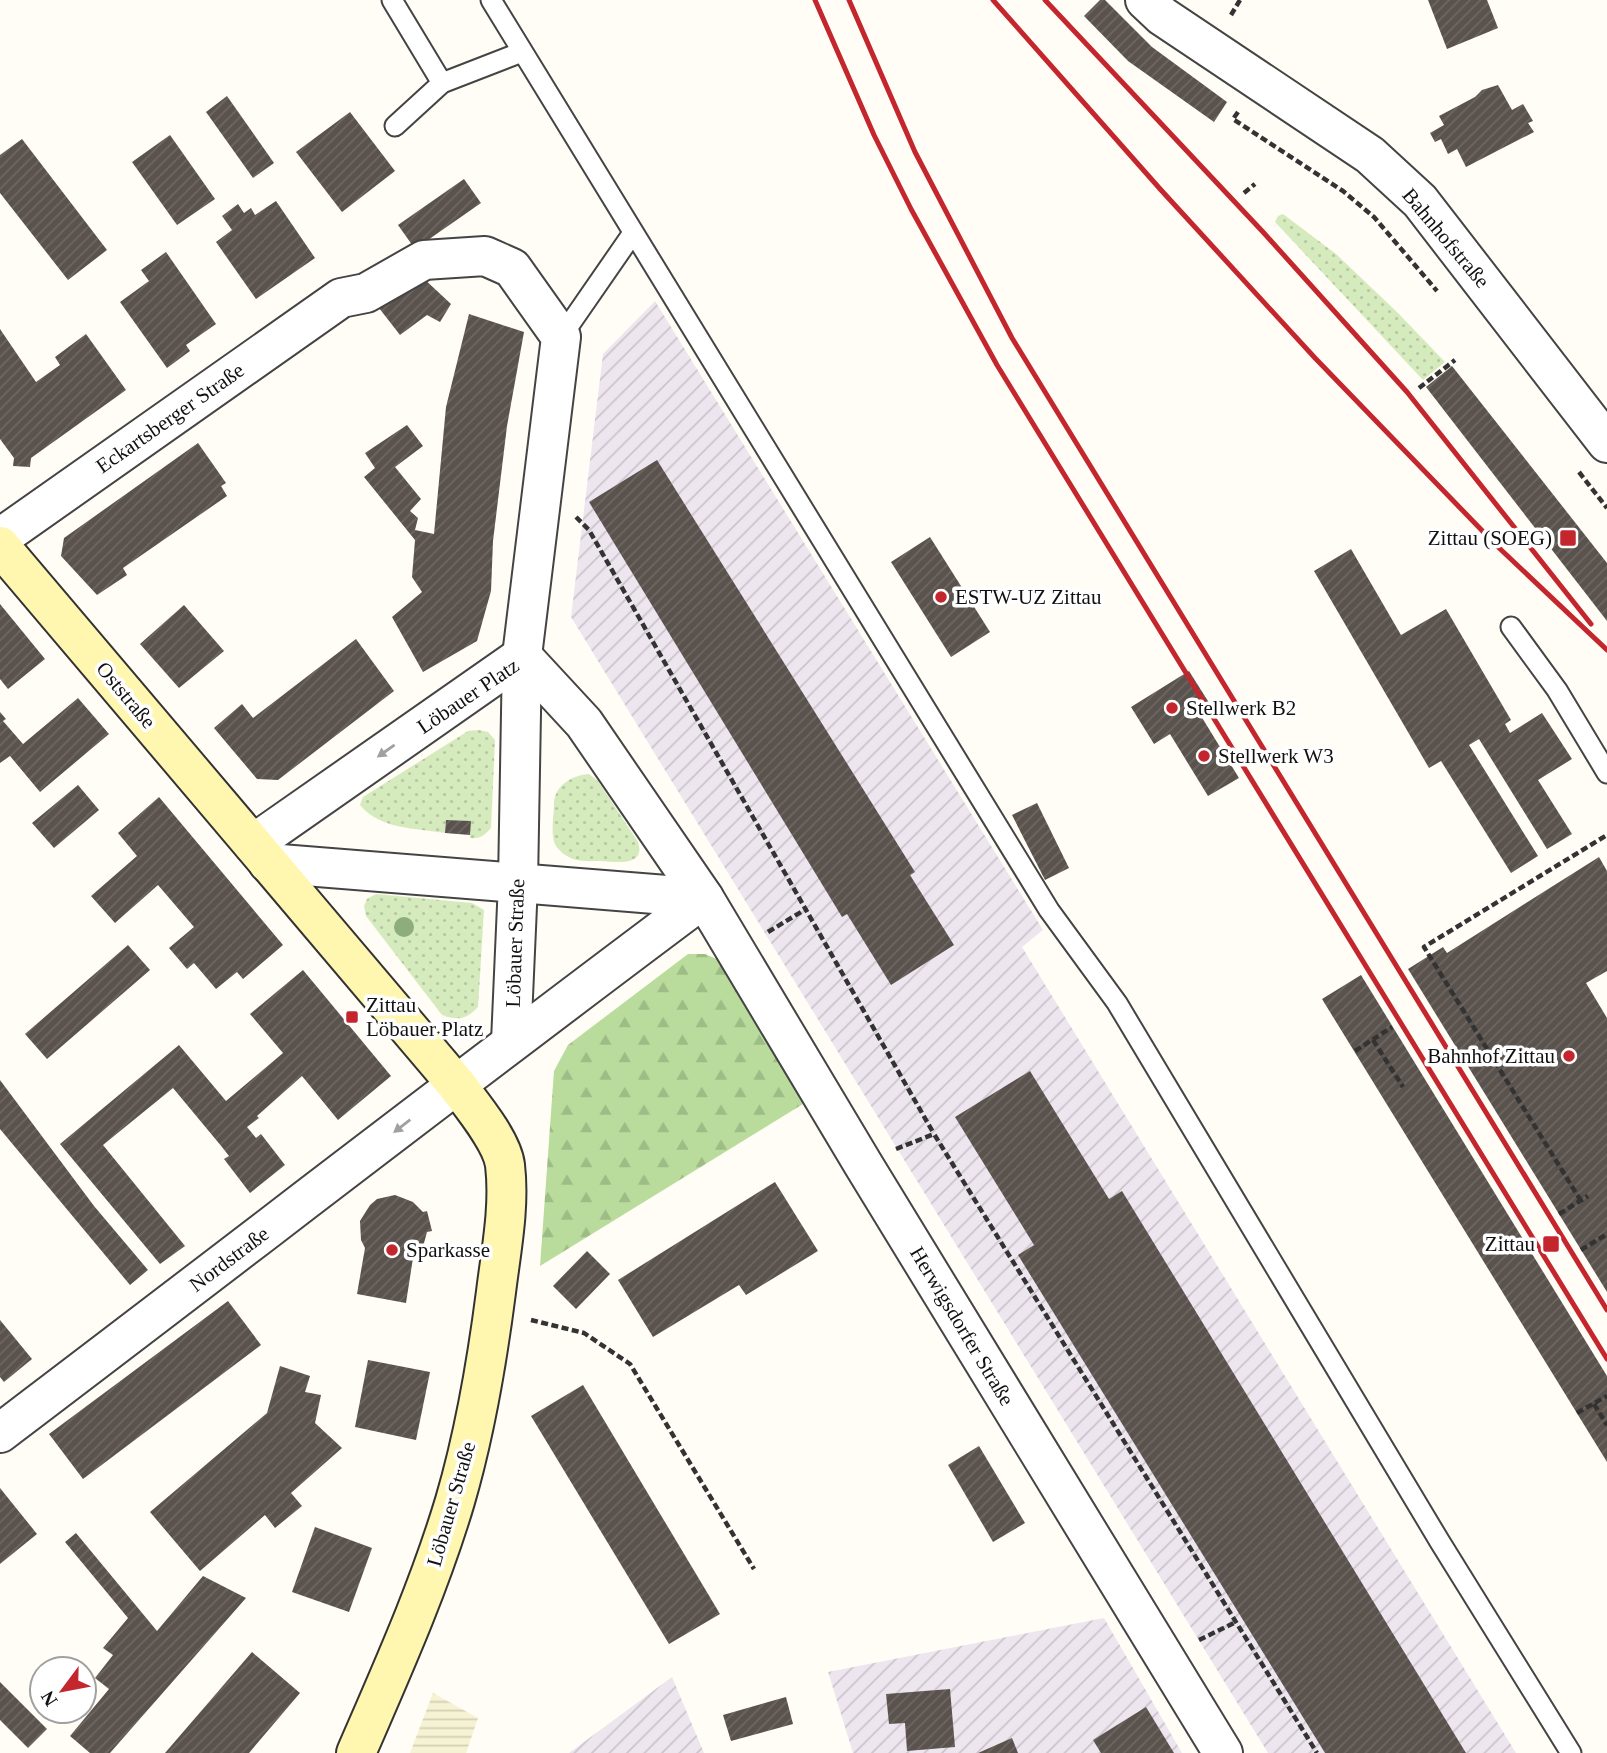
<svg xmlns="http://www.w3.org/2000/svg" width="1607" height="1753" viewBox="0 0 1607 1753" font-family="Georgia,serif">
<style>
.industrial{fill:url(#industrial-furrows)}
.farmland{fill:url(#farmland-rules)}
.grass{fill:url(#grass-dots)}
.forest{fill:url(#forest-firs)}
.building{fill:url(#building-hatch)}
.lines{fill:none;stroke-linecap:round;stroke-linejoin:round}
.service-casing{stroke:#444;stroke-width:23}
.minor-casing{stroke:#444;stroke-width:42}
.tertiary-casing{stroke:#444;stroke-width:42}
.secondary-casing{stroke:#333;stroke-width:42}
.path{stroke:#333;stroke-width:4.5;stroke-dasharray:7 3.5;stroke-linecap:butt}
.service{stroke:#fff;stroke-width:19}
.minor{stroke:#fff;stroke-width:38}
.tertiary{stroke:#fff;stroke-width:38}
.secondary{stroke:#fff6b0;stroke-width:38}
.rail{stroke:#c4262e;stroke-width:5}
.tree{fill:#8dad7f}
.oneway{fill:#a0a0a0}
.poi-dot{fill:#c4262e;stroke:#fff;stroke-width:2.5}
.labels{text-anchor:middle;stroke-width:7;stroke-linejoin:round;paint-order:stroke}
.street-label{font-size:21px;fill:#111;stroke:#fff}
.poi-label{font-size:21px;fill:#111;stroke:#fff;text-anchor:start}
</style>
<defs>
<pattern id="industrial-furrows" width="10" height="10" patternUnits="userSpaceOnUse" patternTransform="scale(1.75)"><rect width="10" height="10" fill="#eee6ef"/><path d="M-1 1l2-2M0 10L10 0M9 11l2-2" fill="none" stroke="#cbc4cc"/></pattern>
<pattern id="farmland-rules" width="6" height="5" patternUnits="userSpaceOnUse" patternTransform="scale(1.75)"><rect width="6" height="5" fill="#f6f3d4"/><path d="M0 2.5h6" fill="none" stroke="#d2cfb5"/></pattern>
<pattern id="grass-dots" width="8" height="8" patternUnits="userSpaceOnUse" patternTransform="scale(1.75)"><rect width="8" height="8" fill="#d5ebbd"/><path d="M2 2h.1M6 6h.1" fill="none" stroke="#b6c8a1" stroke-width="1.8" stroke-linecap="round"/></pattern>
<pattern id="forest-firs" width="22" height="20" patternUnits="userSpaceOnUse" patternTransform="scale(1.75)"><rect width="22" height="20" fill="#b9dc9c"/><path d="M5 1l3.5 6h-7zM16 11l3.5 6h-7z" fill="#9ebc85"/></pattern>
<pattern id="building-hatch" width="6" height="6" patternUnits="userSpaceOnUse" patternTransform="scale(1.75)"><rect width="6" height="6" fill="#5a524d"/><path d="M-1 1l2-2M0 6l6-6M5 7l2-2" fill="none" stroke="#6d6662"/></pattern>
</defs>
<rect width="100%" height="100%" fill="#fffdf5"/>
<g class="industrial">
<polygon points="655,301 1043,930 1022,947 1516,1753 1268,1753 571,617 603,354"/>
<polygon points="1104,1618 1182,1753 853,1753 828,1672"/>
<polygon points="672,1677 704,1753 569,1753"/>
</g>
<polygon class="farmland" points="433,1693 478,1718 466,1753 410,1753"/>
<g class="grass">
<polygon points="1283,214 1336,254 1398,313 1445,362 1423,380 1275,222 1278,216"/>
<path d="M479 730 488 732 495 740 491 828C484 836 480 839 470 838V821L446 820 445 833C416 828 381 830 360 805L363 797 468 731Z"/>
<path d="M589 774 598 781 638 842C646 867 616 862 601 861 592 861 581 862 573 859 567 857 559 851 556 846 550 836 554 815 554 803 555 785 573 775 589 774Z"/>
<path d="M376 894 472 903 484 910 478 1007C467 1019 458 1021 442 1015L366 916 364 906 367 899Z"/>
</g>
<polygon class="forest" points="688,954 705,954 719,960 803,1104 540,1266 554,1071 568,1045"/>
<g class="building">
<polygon points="1100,0 1105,0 1152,47 1227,102 1214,122 1128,61 1084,16"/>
<polygon points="1428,0 1487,0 1498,28 1447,49"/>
<polygon points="1498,85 1512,110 1523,104 1533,121 1528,123 1534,132 1466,167 1457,149 1448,154 1441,139 1435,142 1430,133 1444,125 1439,116 1475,97 1482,90"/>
<polygon points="227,96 274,163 253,178 206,112"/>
<polygon points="350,112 395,171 342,212 296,152"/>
<polygon points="170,135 215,199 177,225 132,162"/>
<polygon points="22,139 107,250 68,280 0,193 0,155"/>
<polygon points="464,179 481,203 415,249 398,225"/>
<polygon points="276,201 315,258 256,299 216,242 232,230 222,216 238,204 244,213 251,208 255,215"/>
<polygon points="166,252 216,324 186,345 190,351 167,368 120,302 149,281 141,270"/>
<polygon points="421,276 451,304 440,322 427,315 400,335 379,308"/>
<polygon points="469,314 524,332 507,426 493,541 491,591 477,641 423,672 392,617 422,592 412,577 415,540 364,477 375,468 365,453 407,425 423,446 395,467 421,499 410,511 418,518 415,530 434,534 446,407"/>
<polygon points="0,329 36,382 60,365 55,357 86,334 126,390 31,458 30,467 13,466 14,458 0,439"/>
<polygon points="1452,366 1607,563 1607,621 1426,387"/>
<polygon points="198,443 226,483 221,486 227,496 123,568 127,575 97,595 61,556 64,538"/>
<polygon points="657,460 915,872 910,875 954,945 891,985 847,914 842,917 589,502"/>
<polygon points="930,537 990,632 951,657 891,562"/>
<polygon points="1351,549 1401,635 1446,609 1511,720 1505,724 1510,733 1542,713 1572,759 1538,780 1572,834 1547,849 1479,739 1469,745 1538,856 1511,873 1441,761 1429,768 1314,571"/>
<polygon points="0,604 45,659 8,689 0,679"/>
<polygon points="184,605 224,651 179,688 140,644"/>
<polygon points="356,639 394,691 278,780 257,779 214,728 242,704 253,718"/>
<polygon points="1189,671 1213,709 1201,716 1239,778 1208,796 1170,734 1154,744 1131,707"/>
<polygon points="78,698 109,734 40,792 10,756 0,763 0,712 6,719 3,721 23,744"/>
<polygon points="78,785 99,810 54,848 32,823"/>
<polygon points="159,797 283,945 243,979 237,972 216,989 194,963 187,969 169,948 194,927 158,885 115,923 91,896 137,856 118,833"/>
<polygon points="1037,803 1069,868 1045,880 1012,815"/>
<polygon points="446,820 471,821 470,835 445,833"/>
<polygon points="1599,857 1607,871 1607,971 1586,983 1607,1018 1607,1292 1408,969 1443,947 1447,953"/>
<polygon points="128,945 150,970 47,1059 25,1034"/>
<polygon points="303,970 391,1076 338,1120 302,1076 257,1116 259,1118 247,1127 256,1138 261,1134 285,1165 250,1193 224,1159 229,1156 222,1147 173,1088 103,1145 185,1246 160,1264 60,1144 179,1045 226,1101 283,1053 250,1014"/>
<polygon points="1361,975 1607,1376 1607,1462 1322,999"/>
<polygon points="1030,1071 1109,1199 1122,1191 1466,1753 1325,1753 1018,1255 1034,1245 955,1117"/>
<polygon points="0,1080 94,1206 148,1270 130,1285 0,1129"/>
<polygon points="775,1182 818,1251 746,1295 739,1285 653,1337 618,1280"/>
<polygon points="395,1195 413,1202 423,1212 427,1211 432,1231 427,1232 424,1243 413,1258 406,1303 357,1294 365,1248 361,1240 360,1221 370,1205 377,1199"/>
<polygon points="587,1251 610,1274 576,1309 553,1286"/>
<polygon points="228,1301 261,1345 83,1479 49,1434"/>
<polygon points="0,1320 32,1359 4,1382 0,1377"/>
<polygon points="368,1360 430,1372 416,1440 355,1427"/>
<polygon points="280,1366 310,1376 305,1392 321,1395 315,1423 342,1448 291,1493 302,1506 275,1528 265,1515 200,1571 150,1512 267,1413"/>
<polygon points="583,1385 720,1614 669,1644 531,1416"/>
<polygon points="979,1446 1025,1523 993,1542 948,1465"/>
<polygon points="0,1488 37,1534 0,1564"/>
<polygon points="315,1527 372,1548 349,1612 292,1592"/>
<polygon points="76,1533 157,1631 203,1576 246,1598 110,1753 90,1753 70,1736 109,1689 95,1678 113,1655 103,1648 128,1618 65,1542"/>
<polygon points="252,1652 300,1693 249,1753 165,1753"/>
<polygon points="0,1682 47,1729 28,1748 0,1720"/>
<polygon points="950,1689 955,1747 907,1751 905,1723 889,1724 886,1694"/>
<polygon points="786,1697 793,1724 731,1741 723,1715"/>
<polygon points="1146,1707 1174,1753 1101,1753 1093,1740"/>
<polygon points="1012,1738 1018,1753 978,1753"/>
</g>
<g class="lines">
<g class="service-casing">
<g id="service">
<polyline points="392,0 442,83"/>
<polyline points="491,0 1049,910 1117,1003 1440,1542 1571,1753"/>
<polyline points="395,126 442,83 522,52"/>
<polyline points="561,337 633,233"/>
<polyline points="1511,627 1557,690 1607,773"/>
</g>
</g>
<g class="minor-casing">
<g id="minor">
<polyline points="1145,0 1162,16 1370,155 1420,201 1607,443"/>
<polyline points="0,538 341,298 366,293 424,260 485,256 512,268 561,337 522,656 518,883 511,1042"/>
<path d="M0 1433C235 1255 468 1074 704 898L584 723 522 656 253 844"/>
</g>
</g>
<g class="tertiary-casing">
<polyline id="tertiary" points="268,863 704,898 863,1164 1223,1753"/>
</g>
<g class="secondary-casing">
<path id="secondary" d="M0 546 456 1084C471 1104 502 1141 505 1165 510 1207 501 1251 496 1292 487 1362 475 1433 455 1501 429 1588 392 1670 356 1753"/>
</g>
<g class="path">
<polyline points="1231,15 1240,0"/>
<polyline points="1238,112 1233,119 1343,191 1374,217 1437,291"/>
<polyline points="1244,193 1255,184"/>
<polyline points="1419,388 1455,360"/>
<polyline points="1579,472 1607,508"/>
<polyline points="576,517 589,530 934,1134"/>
<polyline points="768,932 806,909"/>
<polyline points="1373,1040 1403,1087"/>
<polyline points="1355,1051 1392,1027"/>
<polyline points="896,1149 934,1134 1317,1753"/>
<polyline points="1581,1201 1424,947 1607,835"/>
<polyline points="1559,1214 1588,1196"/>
<polyline points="1581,1250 1607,1234"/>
<polyline points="531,1320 584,1333 630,1364 754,1569"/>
<polyline points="1594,1404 1607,1425"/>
<polyline points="1577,1413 1607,1396"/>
<polyline points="1199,1640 1236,1622"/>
</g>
<use href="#service" class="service"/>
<use href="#minor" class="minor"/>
<use href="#tertiary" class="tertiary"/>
<use href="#secondary" class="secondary"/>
<g class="rail">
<polyline points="815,0 874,135 911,209 997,365 1607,1359"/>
<polyline points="849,0 915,152 1012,338 1607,1310"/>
<polyline points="993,0 1161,190 1315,358 1497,546 1607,650"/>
<polyline points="1045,0 1263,232 1407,392 1591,624"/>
</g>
</g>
<circle class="tree" cx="404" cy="927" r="10"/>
<defs><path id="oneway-solid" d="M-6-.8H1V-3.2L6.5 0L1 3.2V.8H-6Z" transform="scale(1.75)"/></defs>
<g class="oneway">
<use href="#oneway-solid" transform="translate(386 751) rotate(145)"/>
<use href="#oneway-solid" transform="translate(402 1126) rotate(142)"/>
</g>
<g class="poi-dot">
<rect x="1559" y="529" width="18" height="18" rx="3.5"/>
<circle cx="941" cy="597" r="7"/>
<circle cx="1172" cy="708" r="7"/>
<circle cx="1204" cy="756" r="7"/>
<rect x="345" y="1010" width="14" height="14" rx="3.5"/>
<circle cx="1569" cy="1056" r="7"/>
<rect x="1542" y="1235" width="18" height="18" rx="3.5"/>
<circle cx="392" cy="1250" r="7"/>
</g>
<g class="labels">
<g class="street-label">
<text transform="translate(1446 238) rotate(50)" y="7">Bahnhofstraße</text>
<text transform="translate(170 418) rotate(-35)" y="7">Eckartsberger Straße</text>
<text transform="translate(126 695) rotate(50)" y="7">Oststraße</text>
<text transform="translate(468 696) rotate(-34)" y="7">Löbauer Platz</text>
<text transform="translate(515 943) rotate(-88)" y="7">Löbauer Straße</text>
<text transform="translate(229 1259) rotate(-37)" y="7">Nordstraße</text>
<text transform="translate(962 1326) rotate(59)" y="7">Herwigsdorfer Straße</text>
<text transform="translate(451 1504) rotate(-74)" y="7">Löbauer Straße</text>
</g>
<g class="poi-label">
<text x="1552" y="545" text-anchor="end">Zittau (SOEG)</text>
<text x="955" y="604">ESTW-UZ Zittau</text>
<text x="1186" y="715">Stellwerk B2</text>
<text x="1218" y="763">Stellwerk W3</text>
<text x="366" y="1012">Zittau<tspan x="366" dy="24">Löbauer Platz</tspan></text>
<text x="1555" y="1063" text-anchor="end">Bahnhof Zittau</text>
<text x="1535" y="1251" text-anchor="end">Zittau</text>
<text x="406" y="1257">Sparkasse</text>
</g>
</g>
<g transform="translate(63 1690) rotate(238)"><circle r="33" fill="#ffffff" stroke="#a0a0a0" stroke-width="2"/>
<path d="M0-5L12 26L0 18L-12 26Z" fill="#c4262e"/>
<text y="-10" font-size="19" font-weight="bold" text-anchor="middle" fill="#111111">N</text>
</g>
</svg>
